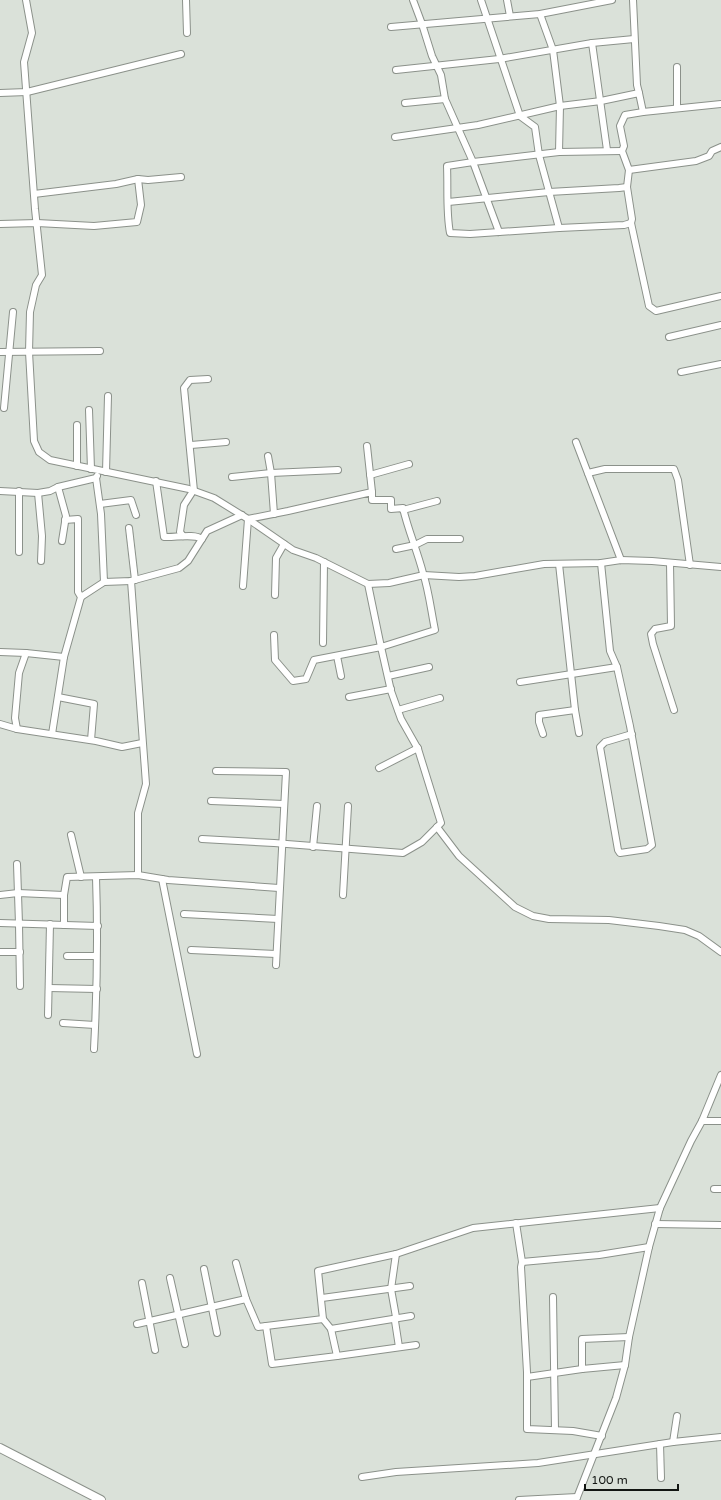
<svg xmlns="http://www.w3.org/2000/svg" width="721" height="1500" viewBox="0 0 721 1500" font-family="'Varela Round',sans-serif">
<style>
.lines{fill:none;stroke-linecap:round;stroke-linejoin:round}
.minor-casing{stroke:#8b918a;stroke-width:8}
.tertiary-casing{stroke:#8b918a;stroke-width:10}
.minor{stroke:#fff;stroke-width:6}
.tertiary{stroke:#fff;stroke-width:8}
</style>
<rect width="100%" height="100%" fill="#dae1d9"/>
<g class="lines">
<g class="minor-casing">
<g id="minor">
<polyline points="26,0 32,33 24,62 35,209 42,275 36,285 30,312 29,352 34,441 39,452 50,460 189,489 214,498 248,519 293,550 316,558 368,584 389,583 424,575 459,577 475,576 544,564 601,563 621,560 652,561 721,567"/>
<polyline points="186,0 187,33"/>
<polyline points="413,0 422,24 432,56 441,75 445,99 473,162 499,232"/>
<polyline points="481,0 520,116 535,127 539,155 559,228"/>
<polyline points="507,0 510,16"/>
<polyline points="633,0 637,85 639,93"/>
<polyline points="540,14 553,50 560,106 559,152"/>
<polyline points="391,27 540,14 612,0"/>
<polyline points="592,43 607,150"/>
<polyline points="677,67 677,108"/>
<polyline points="396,70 499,59 592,43 634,39"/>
<polyline points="0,93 27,92 181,54"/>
<polyline points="405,103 445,99"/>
<polyline points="643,112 625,115 620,126 624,146 622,151 629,170 627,187 632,219 631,223 649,306 656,311 721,296"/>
<polyline points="395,137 478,125 560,106 601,101 639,93 643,112 721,104"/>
<path d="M622 151 559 152 473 162 447 166C448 188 446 212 450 233L470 234 559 228 624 225 631 223"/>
<polyline points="629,170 696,161 709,156 712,151 721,147"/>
<polyline points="34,194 116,184 138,179 148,180 181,177"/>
<polyline points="448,202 549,192 619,188 627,187"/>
<polyline points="0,224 37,223 94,226 137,222 141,205 138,179"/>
<polyline points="669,337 721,325"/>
<polyline points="0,352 100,351"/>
<polyline points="681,372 721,364"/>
<polyline points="4,408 13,312"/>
<polyline points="89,410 91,469"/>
<polyline points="576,442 621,560"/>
<polyline points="191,445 226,442"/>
<polyline points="367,446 372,492"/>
<polyline points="268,456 271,473 274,514"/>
<polyline points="77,466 77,425"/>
<polyline points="106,472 108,396"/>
<polyline points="588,473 605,469 674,469 678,480 690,565"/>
<polyline points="370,475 409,464"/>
<polyline points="232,477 271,473 338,470"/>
<polyline points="96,478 101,514 104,582 131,581 179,568 188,561 207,531 242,515"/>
<path d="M156 481 164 537C174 538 194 533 202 539"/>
<polyline points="58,487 66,516 62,541"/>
<polyline points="0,491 38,493 50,491 58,487 96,478 97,476"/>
<polyline points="194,491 184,388 190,380 208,379"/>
<polyline points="38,493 42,536 41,561"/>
<polyline points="100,504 131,500 136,515"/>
<polyline points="403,510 437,501"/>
<polyline points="129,528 135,580"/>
<polyline points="183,536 180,532 184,505 193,491"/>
<polyline points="396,549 415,545 427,539 460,539"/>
<polyline points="19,552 19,491"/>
<polyline points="601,563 610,651 617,667 630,726 652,845 647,849 620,853 618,850 600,747 605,742 632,734"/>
<polyline points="670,563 671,626 655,629 651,634 653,644 674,710"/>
<polyline points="559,564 575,710 579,733"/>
<polyline points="131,581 146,784 138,813 138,875"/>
<path d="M243 586 248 519 288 511 372 492V500H391V509L403 508C408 530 417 550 423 573 429 591 431 611 435 630L381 647 368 584"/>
<polyline points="275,595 276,558 284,544"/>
<polyline points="81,597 104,582"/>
<polyline points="323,643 324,562"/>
<polyline points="0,652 26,653 64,657"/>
<polyline points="337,656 341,676"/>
<polyline points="388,676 429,667"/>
<polyline points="520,682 617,667"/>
<polyline points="58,697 94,704 91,740"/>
<polyline points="349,697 391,689"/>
<polyline points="398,710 440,698"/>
<polyline points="0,724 17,729 96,741 122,747 142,743"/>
<polyline points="17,729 15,718 19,673 26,653"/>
<polyline points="52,734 64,657 81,597 78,592 78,519 65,520"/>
<polyline points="543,734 539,722 539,715 575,710"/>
<polyline points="379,768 418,748"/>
<polyline points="216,771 286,772 276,965"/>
<polyline points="211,801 284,804"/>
<polyline points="437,827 459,856 515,907 533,916 549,919 609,920 659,926 685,930 699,936 721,952"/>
<polyline points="71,835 81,877"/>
<polyline points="202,839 274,843 403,853 422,842 441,823 418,749 401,719 391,691 381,647 314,660 306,679 293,681 275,660 274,635"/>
<polyline points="313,847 317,806"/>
<polyline points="17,864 19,924 20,986"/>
<polyline points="162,879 197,1054"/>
<polyline points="0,895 18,893 64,895"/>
<polyline points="343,895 348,806"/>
<polyline points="184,914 278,919"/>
<polyline points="0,923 98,926"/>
<polyline points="64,925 64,895 67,877 138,875 168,880 279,888"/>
<polyline points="191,950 276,954"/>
<polyline points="0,952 20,952"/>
<polyline points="67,956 96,956"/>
<polyline points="49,988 97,989"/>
<polyline points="48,1015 50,924"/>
<polyline points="63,1023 95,1025"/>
<path d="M94 1049C97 992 98 935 96 877"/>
<polyline points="702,1121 721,1121"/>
<polyline points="714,1189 721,1189"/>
<polyline points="516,1223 522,1262 521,1267 527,1372 527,1429 573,1431 602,1436"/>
<polyline points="655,1224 721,1225"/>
<polyline points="396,1254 391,1289 396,1317 395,1321 399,1347"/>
<polyline points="522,1262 599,1255 649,1247"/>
<polyline points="236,1263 246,1299 258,1327 323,1319"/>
<polyline points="204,1269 217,1333"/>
<polyline points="170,1278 185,1344"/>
<polyline points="142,1283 155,1350"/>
<polyline points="553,1297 555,1430"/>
<polyline points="322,1298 410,1286"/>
<polyline points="137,1324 246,1299"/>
<polyline points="266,1326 272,1364 337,1356 331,1329 323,1319 318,1271 396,1254 473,1228 660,1208"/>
<polyline points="331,1329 411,1316"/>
<polyline points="337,1356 416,1345"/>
<polyline points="582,1369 582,1339 629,1337"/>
<polyline points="527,1377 582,1369 625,1365"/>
<polyline points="673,1442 677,1416"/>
<polyline points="660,1444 661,1478"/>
<polyline points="362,1477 396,1472 538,1463 673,1442 721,1437"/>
<polyline points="519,1500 577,1497"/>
<polyline points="576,1500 616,1398 625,1365 629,1337 649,1247 660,1208 691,1141 702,1121 721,1075"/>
</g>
</g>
<g class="tertiary-casing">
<polyline id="tertiary" points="0,1448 101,1500"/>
</g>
<use href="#minor" class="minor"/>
<use href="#tertiary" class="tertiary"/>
</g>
<path d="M585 1484v6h93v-6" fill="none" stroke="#121512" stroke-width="2"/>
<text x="591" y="1484" font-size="12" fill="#121512" stroke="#dae1d9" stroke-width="3" paint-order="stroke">100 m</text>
</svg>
